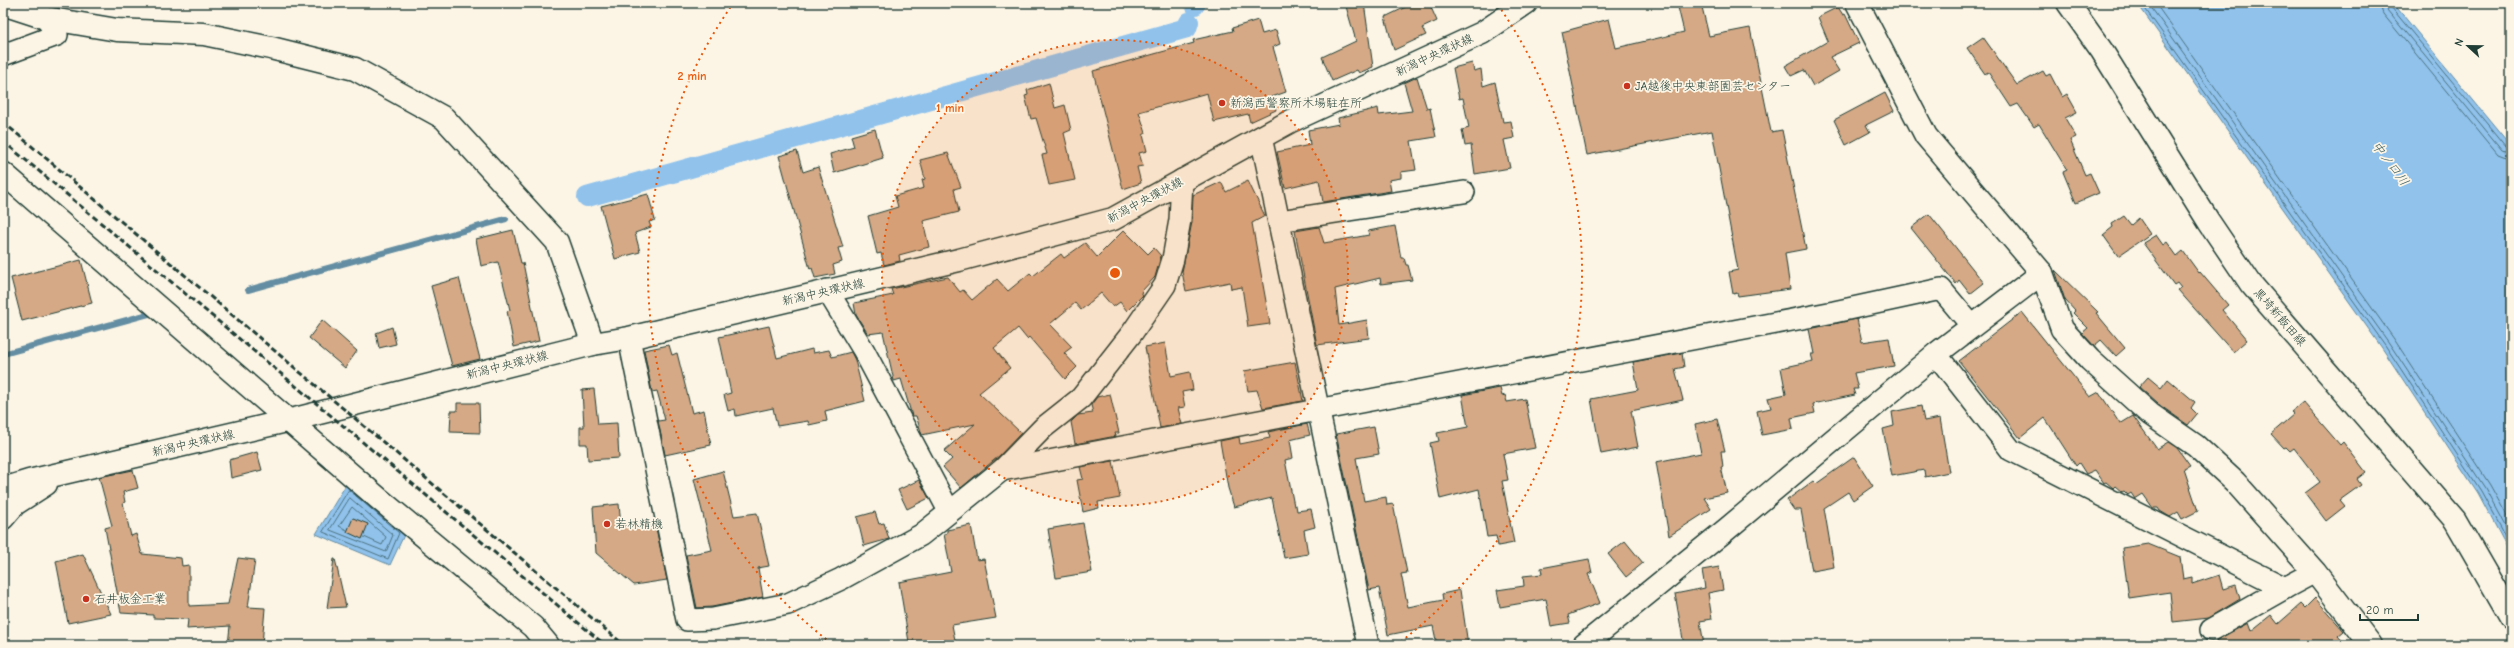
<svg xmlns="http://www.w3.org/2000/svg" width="2514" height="648" viewBox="0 0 2514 648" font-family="'Comic Neue','Klee One',sans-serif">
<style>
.water{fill:#90c2ec;stroke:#638da2}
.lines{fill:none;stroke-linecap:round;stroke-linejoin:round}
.shore{stroke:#4c727e;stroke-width:1}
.stream{stroke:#638da2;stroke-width:6}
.canal{stroke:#90c2ec;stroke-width:20}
.building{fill:#d5a986;stroke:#1f3d34}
.minor-casing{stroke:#1f3d34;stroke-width:24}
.tertiary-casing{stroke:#1f3d34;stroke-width:25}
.secondary-casing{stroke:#1f3d34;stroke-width:25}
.primary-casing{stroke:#1f3d34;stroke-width:25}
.minor{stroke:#fcf5e5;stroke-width:21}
.tertiary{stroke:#fcf5e5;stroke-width:22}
.secondary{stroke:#fcf5e5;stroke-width:22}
.primary{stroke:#fcf5e5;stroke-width:22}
.rail{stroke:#1f3d34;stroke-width:3;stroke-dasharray:6 3;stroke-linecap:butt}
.ring{fill:none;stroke:#e8590c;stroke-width:2;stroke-dasharray:2 4}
.poi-dot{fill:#c8321e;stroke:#fcf5e5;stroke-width:1.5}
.labels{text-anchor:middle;stroke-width:3.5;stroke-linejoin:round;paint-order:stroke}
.street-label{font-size:12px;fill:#1f3d34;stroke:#fcf5e5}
.poi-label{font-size:12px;fill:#1f3d34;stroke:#fcf5e5;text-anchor:start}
.water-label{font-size:13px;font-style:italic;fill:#3b5e62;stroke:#fcf5e5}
.centre{fill:#e8590c;stroke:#fcf5e5;stroke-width:2}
.ring-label{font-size:12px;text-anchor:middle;font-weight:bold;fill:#e8590c;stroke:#fcf5e5;stroke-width:3.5;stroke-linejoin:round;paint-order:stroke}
</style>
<rect width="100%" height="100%" fill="#fcf5e5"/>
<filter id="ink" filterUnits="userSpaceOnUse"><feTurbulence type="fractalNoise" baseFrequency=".025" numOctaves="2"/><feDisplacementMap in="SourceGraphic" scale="8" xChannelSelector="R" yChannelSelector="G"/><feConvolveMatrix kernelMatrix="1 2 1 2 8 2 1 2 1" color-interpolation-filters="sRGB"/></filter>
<g filter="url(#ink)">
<g class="water">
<polygon points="2137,3 2393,3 2511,146 2511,555 2478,493 2382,348"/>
<polygon points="347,483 405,533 390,565 316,534"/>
</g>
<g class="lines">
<g class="shore">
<polyline points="2141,3 2385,345 2481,491 2511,546"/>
<polyline points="2148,3 2389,343 2485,488 2511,536"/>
<polyline points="2155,3 2394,339 2490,485 2511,523"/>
<polyline points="2379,3 2383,14 2498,154 2511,159"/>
<polyline points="2385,3 2387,10 2502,150 2511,153"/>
<polyline points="2390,3 2391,7 2506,147 2511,148"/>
<polygon points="349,490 399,533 388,559 323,532"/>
<polygon points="350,498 393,535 386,552 330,530"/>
<polyline points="347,530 339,526 352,507 386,537 382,545 364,537"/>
</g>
<g class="stream">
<polyline points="248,290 506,219"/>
<polyline points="3,354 156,312"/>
</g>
<g class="canal">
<polyline points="1195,5 1196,3"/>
<polyline points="587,197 1187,28 1189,22"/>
</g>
</g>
<g class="building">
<polygon points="1345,3 1364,3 1373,67 1359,73 1357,70 1332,81 1322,57 1356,41"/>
<polygon points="1414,3 1429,3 1437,21 1422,28 1426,35 1394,50 1385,17"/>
<polygon points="1677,3 1701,3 1709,36 1750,28 1771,132 1782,130 1806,249 1785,253 1790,289 1738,296 1737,293 1733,294 1729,272 1738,270 1712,131 1587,155 1562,32 1609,19 1616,48 1684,32"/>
<polygon points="1838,7 1843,15 1845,14 1859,43 1830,57 1839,71 1813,86 1804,70 1791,76 1785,66 1828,41 1818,17"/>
<polygon points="1258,20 1262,34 1276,30 1280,44 1273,47 1286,92 1272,97 1276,110 1250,122 1248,114 1214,122 1207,93 1139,112 1146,133 1143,135 1147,151 1139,153 1143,166 1137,167 1141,183 1123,189 1093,71 1194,43 1193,40 1233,31 1232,28"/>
<polygon points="1983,37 2017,85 2043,71 2046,76 2050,74 2062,97 2067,94 2077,112 2065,118 2076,137 2070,140 2085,175 2090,173 2099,193 2076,203 2063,172 2067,170 2039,124 2034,127 2018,104 2011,107 1988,72 1985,74 1967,48"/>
<polygon points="1472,63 1474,71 1481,69 1483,86 1495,82 1503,122 1511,121 1514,138 1504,140 1510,168 1475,174 1471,145 1465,146 1462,130 1469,128 1463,98 1459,99 1453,68"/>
<polygon points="1417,77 1427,109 1430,108 1436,137 1411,141 1416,170 1401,172 1401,178 1389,180 1391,191 1323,202 1319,180 1285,188 1277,152 1310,145 1308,130 1339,124 1338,118 1378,108 1379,115 1412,111 1404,83"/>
<polygon points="1049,83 1055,108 1065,105 1071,130 1064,133 1075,180 1049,185 1042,155 1047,154 1036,118 1031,119 1025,96 1028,95 1027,90"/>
<polygon points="1885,93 1894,111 1866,125 1870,132 1846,145 1834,120"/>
<polygon points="875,129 883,158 834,173 830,154 854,147 851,136"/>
<polygon points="797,151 803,172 818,167 843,247 838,248 842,262 833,265 835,274 815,278 812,268 810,269 779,156"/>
<polygon points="948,153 961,187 954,189 959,212 923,221 929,247 899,255 900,261 884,265 881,253 877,254 868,216 898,207 895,196 924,188 922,180 925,179 920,160"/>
<polygon points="1248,181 1265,216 1252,223 1270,324 1248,327 1242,287 1231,289 1230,282 1186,291 1182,272 1192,222 1193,195 1221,182 1226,192"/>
<polygon points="648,194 655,220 649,222 651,227 635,233 640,252 615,259 601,206"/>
<polygon points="1929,214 1984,283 1970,294 1959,280 1956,284 1911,228"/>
<polygon points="2124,216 2131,225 2139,218 2150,234 2118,256 2103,235 2113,227 2112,224"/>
<polygon points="1395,226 1401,258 1404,258 1406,265 1408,265 1412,280 1381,284 1380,278 1335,289 1339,325 1367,320 1369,338 1317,345 1295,231 1319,227 1324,243 1369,235 1368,231"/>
<polygon points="513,230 521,263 523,263 539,341 514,347 507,311 510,310 498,262 481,266 476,239"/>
<polygon points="1124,230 1148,254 1154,248 1161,256 1155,277 1141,292 1143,295 1127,311 1120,302 1113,307 1101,293 1081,310 1075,303 1050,324 1072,347 1064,353 1077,367 1065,379 1029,337 1027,339 1018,328 994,348 1010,368 979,393 1021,433 999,456 961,488 943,467 952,459 944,451 975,424 922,435 916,416 912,416 901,379 894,381 883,332 868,334 856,315 854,303 893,295 891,289 948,277 960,292 963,290 972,300 997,279 1008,291 1030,273 1033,276 1061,254 1064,258 1085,243 1097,257"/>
<polygon points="2156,235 2163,245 2167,242 2177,256 2183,251 2199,273 2200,272 2228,305 2222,310 2247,340 2233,352 2178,290 2181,288 2177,283 2174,285 2143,243"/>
<polygon points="81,260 92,303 22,321 11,278"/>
<polygon points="2055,270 2098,312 2096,313 2125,348 2116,356 2101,340 2094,346 2082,333 2088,328 2073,313 2075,311 2065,300"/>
<polygon points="459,278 480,359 452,366 431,286"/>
<polygon points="2022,312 2090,397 2099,392 2120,424 2133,416 2157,449 2168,442 2177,448 2190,466 2184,469 2198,511 2182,519 2178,512 2170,517 2160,511 2158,508 2153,508 2143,494 2135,499 2131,493 2128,495 2124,491 2122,492 2115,486 2113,488 2106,482 2104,483 2095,470 2086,474 2079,463 2076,466 2045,418 2020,438 1959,361"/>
<polygon points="1857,319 1862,342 1889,338 1894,366 1854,373 1858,389 1853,389 1855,395 1813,404 1815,413 1791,418 1793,429 1762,435 1757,411 1771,408 1768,398 1786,394 1781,368 1813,361 1811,354 1814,354 1809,329"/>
<polygon points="322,320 357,351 345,368 309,338"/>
<polygon points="769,326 777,358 812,349 813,353 829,350 832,357 851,352 855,360 865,401 825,411 827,421 809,425 808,421 777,426 773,408 736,416 735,409 728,411 724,395 731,393 719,337"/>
<polygon points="392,327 396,344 379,348 376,333"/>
<polygon points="1165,343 1171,376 1190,372 1193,390 1182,392 1185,407 1178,408 1182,424 1160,428 1145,347"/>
<polygon points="669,345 672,355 677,353 692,413 704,410 711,445 665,455 658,421 665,420 657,391 652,392 644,350"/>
<polygon points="1682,353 1684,367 1675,369 1683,400 1631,411 1638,447 1601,454 1591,399 1638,390 1633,362"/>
<polygon points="1295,362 1303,401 1263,408 1257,390 1248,391 1244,371"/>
<polygon points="2148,377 2161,388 2168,379 2195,402 2191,408 2197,414 2188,425 2158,404 2139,387"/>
<polygon points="1500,388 1502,396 1505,395 1507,402 1525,399 1535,448 1503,454 1508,480 1502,481 1514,543 1498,546 1496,536 1487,537 1479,489 1440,499 1430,443 1439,441 1437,433 1468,427 1462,395"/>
<polygon points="594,389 598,424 617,423 619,458 588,460 587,444 580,444 580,427 584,427 582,390"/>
<polygon points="1110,394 1119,433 1115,433 1116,436 1075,444 1071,422 1078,415 1093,413 1091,405 1097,397"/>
<polygon points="2303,402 2340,445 2343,442 2366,472 2357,479 2361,485 2340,500 2345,506 2326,521 2305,493 2320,482 2294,448 2290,451 2286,447 2284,448 2271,434 2294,414 2291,412"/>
<polygon points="457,403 479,403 480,433 450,432 451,411 457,411"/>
<polygon points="1921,406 1924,421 1940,418 1949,472 1925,477 1924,470 1892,476 1883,429 1894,426 1892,412"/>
<polygon points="1717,419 1725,451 1721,451 1723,467 1721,467 1727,493 1704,498 1711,509 1669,536 1656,462 1701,453 1695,424"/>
<polygon points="1307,424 1310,435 1290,440 1293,458 1285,460 1294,506 1296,505 1297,511 1311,509 1315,527 1304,530 1308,554 1284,558 1272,498 1234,507 1228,488 1220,441 1239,437 1240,444 1270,438 1268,432"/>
<polygon points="1374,427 1379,454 1356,458 1364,501 1386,497 1387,505 1393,504 1407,573 1401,574 1408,607 1443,600 1442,594 1460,590 1468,645 1437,645 1433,626 1388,635 1379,588 1369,590 1336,434"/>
<polygon points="257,452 262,470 231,478 229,460"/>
<polygon points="1854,457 1873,486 1853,500 1848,492 1824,508 1834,567 1812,571 1801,510 1794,510 1787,500 1813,481 1816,484"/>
<polygon points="1113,461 1120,498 1098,502 1099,508 1083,512 1077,480 1083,479 1080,467"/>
<polygon points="133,470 138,488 123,492 125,502 123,503 131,536 136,534 142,554 181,558 182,566 189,565 189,606 228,604 238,558 255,560 248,607 265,608 262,645 228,645 230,626 187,629 188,619 153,618 153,615 121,613 105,528 112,526 99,477"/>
<polygon points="723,471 734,516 757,513 769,566 758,568 763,597 712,607 697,608 686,555 712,550 694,479"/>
<polygon points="919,480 929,498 907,509 898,490"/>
<polygon points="619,504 621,526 655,523 667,580 634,585 596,553 593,507"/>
<polygon points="875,512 879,524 884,523 889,539 864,546 857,517"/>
<polygon points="353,518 368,524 362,539 347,532"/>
<polygon points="1083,523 1092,572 1056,578 1048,529"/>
<polygon points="971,525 977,560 984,559 996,618 952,625 956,645 916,645 914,641 909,642 899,582 951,572 944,534 947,533 947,530"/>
<polygon points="1625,541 1643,563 1626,577 1608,554"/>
<polygon points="2148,544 2180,557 2183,579 2192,577 2192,584 2219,575 2223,589 2236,585 2240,599 2209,618 2173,622 2170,592 2129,598 2122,548"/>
<polygon points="83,554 111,614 68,623 56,561"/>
<polygon points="334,559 335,559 346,607 327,608"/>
<polygon points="1589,559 1592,573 1588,574 1600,603 1568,615 1570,623 1551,626 1546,599 1500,607 1497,590 1524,586 1523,576 1542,574 1541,568"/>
<polygon points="1719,567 1723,590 1708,593 1712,619 1700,621 1704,645 1684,645 1675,594 1705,588 1702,570"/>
<polygon points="2315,598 2344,631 2338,636 2346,645 2216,645 2215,641 2248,623 2251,631 2271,615 2278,624 2301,604 2305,608"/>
</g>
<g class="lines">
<g class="minor-casing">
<g id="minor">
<polyline points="3,55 57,35 46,18"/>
<polyline points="1261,137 1368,645"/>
<polyline points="1279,221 1464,192"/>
<polyline points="827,290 864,351 949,511"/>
<polyline points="629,338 687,620 713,619 788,604 841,579 921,535 1002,470 1043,428 1081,398 1132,333 1165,285 1173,259 1180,220 1182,180"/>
<polyline points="1936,354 2011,450 2285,588 2315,572"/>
<polyline points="1002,470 1834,312 1941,289 1972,326"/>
<polyline points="2211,630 2285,588"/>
</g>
</g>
<g class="tertiary-casing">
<g id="tertiary">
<polyline points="1857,3 1926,136 2042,273 2062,329 2090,360 2150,414 2196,446 2235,482 2315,572 2371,645"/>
<polyline points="3,4 46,18 117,30 204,34 271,48 355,69 444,118 557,242 593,344"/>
<polyline points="3,173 378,498 533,627 548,645"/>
<polyline points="1584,645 1727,529 1936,354 2042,273"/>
</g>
</g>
<g class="secondary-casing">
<polyline id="secondary" points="2068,3 2102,51 2209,222 2251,284 2455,520 2511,617"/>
</g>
<g class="primary-casing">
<g id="primary">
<polyline points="3,489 29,481 291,420 593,344 629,338 959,260 1113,219 1289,122 1482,33 1526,3"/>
<polyline points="3,518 15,504 46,484"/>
</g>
</g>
<use href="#minor" class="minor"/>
<use href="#tertiary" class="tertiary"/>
<use href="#secondary" class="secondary"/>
<use href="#primary" class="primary"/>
<g class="rail">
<polyline points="3,122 624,645"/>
<polyline points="3,141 605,645"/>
</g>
</g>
</g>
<circle cx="1115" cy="273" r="233" fill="#e8590c" fill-opacity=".12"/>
<g class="ring">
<circle cx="1115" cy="273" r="233"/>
<path d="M831 643A467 467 0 0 1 732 5M1498 5A467 467 0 0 1 1399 643"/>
</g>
<g class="poi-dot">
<circle cx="1627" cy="86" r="4"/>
<circle cx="1222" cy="103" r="4"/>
<circle cx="607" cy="524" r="4"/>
<circle cx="86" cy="599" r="4"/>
</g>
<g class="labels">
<g class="street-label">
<text transform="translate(1434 55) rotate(-25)" y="4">新潟中央環状線</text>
<text transform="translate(1145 200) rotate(-28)" y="4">新潟中央環状線</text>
<text transform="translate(823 292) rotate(-13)" y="4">新潟中央環状線</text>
<text transform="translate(2280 317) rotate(49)" y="4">黒埼新飯田線</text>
<text transform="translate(507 365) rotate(-14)" y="4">新潟中央環状線</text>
<text transform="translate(193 443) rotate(-13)" y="4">新潟中央環状線</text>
</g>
<g class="poi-label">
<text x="1635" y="90">JA越後中央東部園芸センター</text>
<text x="1230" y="107">新潟西警察所木場駐在所</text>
<text x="615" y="528">若林精機</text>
<text x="94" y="603">石井板金工業</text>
</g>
<g class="water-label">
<text transform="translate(2391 163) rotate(53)" y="5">中ノ口川</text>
</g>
</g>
<circle cx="1115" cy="273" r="6" class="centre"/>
<g class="ring-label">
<text x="692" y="80">2 min</text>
<text x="950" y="112">1 min</text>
</g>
<rect width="2514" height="648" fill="none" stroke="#fcf5e5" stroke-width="16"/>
<rect x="8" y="8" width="2498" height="632" fill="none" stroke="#1f3d34" stroke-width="1.5" filter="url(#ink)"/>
<g transform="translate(2468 46) rotate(292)" stroke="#fcf5e5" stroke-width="3" paint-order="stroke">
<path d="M0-3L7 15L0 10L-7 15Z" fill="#1f3d34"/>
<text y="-6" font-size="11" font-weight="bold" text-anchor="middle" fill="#1f3d34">N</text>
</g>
<path d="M2360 614v6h58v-6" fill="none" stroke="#1f3d34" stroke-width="2"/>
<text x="2366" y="614" font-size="12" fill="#1f3d34" stroke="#fcf5e5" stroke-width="3" paint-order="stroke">20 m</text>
</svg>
